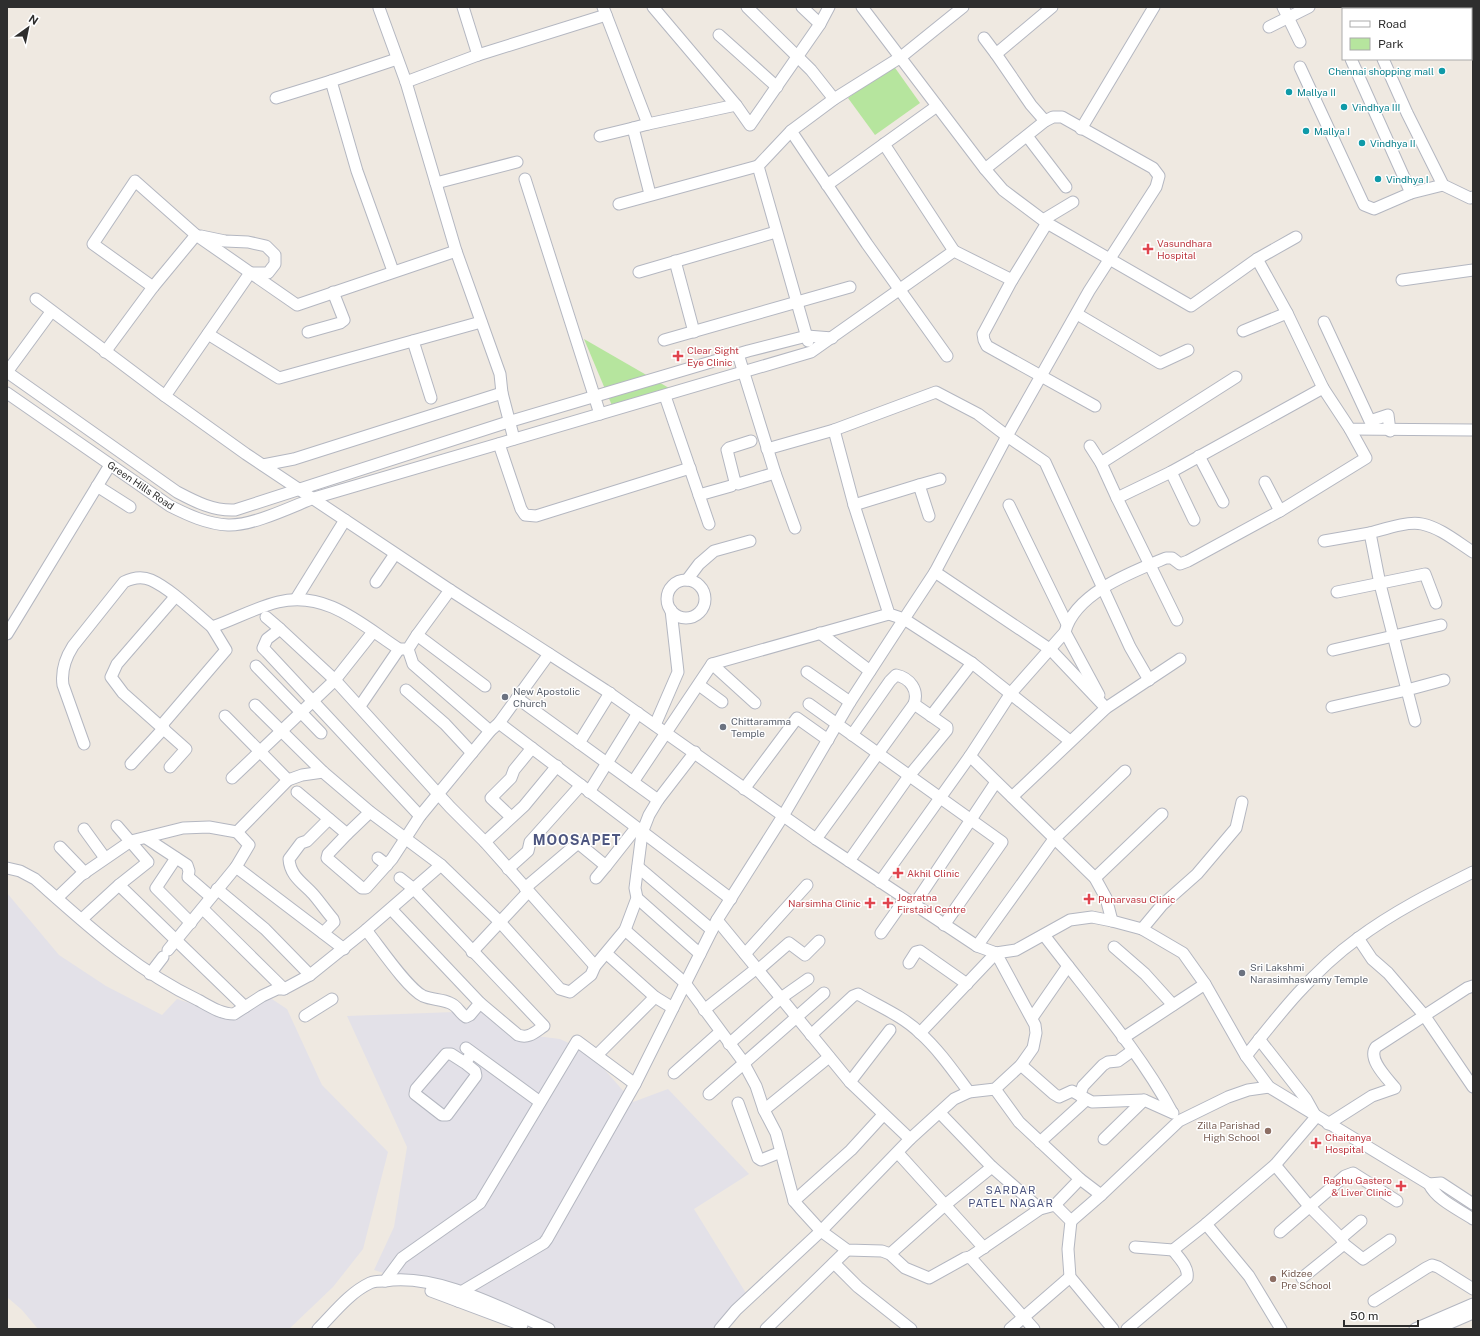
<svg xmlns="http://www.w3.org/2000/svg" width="1480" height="1336" viewBox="0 0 1480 1336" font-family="'Public Sans',sans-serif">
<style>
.industrial{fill:#e3e1e8}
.green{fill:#b6e59e}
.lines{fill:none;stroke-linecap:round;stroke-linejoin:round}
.minor-casing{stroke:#b4b7c1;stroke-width:13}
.minor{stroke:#fff;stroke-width:11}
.culture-dot{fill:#0f9aa8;stroke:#fff;stroke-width:1.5}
.health-dot{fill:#e0444e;stroke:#fff;stroke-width:1.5}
.worship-dot{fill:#6b7280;stroke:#fff;stroke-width:1.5}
.education-dot{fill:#8d6e63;stroke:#fff;stroke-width:1.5}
.labels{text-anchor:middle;stroke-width:3;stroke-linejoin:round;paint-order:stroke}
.culture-label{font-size:10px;fill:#0d838f;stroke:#fff;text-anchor:start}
.health-label{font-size:10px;fill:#be3a42;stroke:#fff;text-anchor:start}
.street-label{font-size:10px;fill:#2e2e2e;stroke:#fff}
.worship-label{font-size:10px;fill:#5b616d;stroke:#fff;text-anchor:start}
.education-label{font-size:10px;fill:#785e54;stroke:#fff;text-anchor:end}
.neighbourhood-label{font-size:11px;letter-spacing:1px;fill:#4d5680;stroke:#fff}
.district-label{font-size:14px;font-weight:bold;letter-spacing:1px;fill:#4d5680;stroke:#fff}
</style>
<rect width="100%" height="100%" fill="#efe9e1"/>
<g class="industrial">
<polygon points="7,893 59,955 106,986 162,1015 177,999 233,1017 266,995 287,1009 322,1085 388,1152 363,1249 333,1287 289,1329 38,1329 22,1310 7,1297"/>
<polygon points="481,1011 520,1034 560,1039 590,1053 633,1102 668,1089 749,1174 694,1209 749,1298 726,1329 558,1329 374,1270 394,1227 407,1147 347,1016"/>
</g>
<g class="green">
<polygon points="893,65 920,103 875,135 848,98"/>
<polygon points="584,339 669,388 613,408"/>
</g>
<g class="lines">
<g class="minor-casing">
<g id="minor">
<polyline points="463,7 478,55"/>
<polyline points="603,7 648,124 736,105"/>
<polyline points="653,7 736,105 750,125 820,24 829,7"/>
<polyline points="747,7 811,70 834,99"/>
<polyline points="802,7 820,24"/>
<polyline points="862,7 985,169 1045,121"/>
<polyline points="1052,7 996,54 1031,105 1045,121 1053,117 1062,117 1153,168 1159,176 1156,187 1089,291 1007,436 935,572 904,619 889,614 854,505 834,430 936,392 978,414 1007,436 1045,462 1130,647 1149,680"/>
<polyline points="1283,7 1300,42"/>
<polyline points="1376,7 1377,9"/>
<polyline points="379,8 406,82 456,251 500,374 502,393 514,439"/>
<polyline points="1269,27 1309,7"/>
<polyline points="719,35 777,87"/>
<polyline points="984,38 996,54"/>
<polyline points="1351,59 1411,193"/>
<polyline points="1383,59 1407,113 1443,185 1470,198 1473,197"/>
<polyline points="1300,67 1364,205 1374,209 1411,193 1443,185"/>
<polyline points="406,82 478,55 606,15"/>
<polyline points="276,98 331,81"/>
<polyline points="648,124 633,128 650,194"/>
<polyline points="1081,129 1154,7"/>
<polyline points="791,131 758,166 808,341"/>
<polyline points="600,136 633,128"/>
<polyline points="1027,136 1066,187"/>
<polyline points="884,144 954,251"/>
<polyline points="985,169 1003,190 1047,223 1191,306 1257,259 1296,237"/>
<polyline points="525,179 600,414"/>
<polyline points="436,183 517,162"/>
<polyline points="827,185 937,106"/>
<polyline points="619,204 758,166"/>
<polyline points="1043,220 1073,202"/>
<polyline points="201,236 225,241 248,242 266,246 275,255 275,264 268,273 251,273"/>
<polyline points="1257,259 1287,313 1323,388 1350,429 1473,430"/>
<polyline points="675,261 694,332"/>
<polyline points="393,271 357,171 331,81 397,59"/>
<polyline points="639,272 776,232"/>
<polyline points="1012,280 1047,223"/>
<polyline points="1402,280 1473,270"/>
<polyline points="153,287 93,244 135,181 196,235 297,305 456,251"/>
<path d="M36 299 165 396 246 454 450 590 605 690 816 839 977 946 996 953 1016 950 1070 920 1092 917 1112 921 1142 929 1183 953 1205 984 1246 1056 1269 1087 1429 1184C1437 1200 1458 1209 1473 1219"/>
<polyline points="1077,314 1160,363 1188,350"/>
<polyline points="1324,322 1370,421 1388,415 1390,431"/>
<polyline points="1243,331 1287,313"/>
<polyline points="308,332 340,323 344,320 333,292"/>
<polyline points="208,334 279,378 481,322"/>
<polyline points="664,340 850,287"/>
<polyline points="413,341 431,398"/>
<polyline points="105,352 153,287 196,235"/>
<polyline points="738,354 775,473 795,528"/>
<polyline points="947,356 867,244 791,131 834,99 901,57 963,7"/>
<path d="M7 372 177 492C196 502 213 511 235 510L508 422 748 351 807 336 832 338"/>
<polyline points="7,372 51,312"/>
<path d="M7 393 170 506C188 515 207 524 228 525 252 526 291 507 314 498L811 352 954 251 1012 280 983 334 984 340 987 346 1095 406"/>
<polyline points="165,396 250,273"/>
<polyline points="665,396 709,524"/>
<polyline points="751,441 729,448 727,450 735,482 738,484 775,473"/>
<polyline points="499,444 521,509 525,515 536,516 690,468"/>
<polyline points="1090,446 1101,463 1117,498"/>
<polyline points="767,449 834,430"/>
<polyline points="1199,456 1223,502"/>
<polyline points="1101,463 1236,377"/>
<polyline points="263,465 294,459 502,393"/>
<polyline points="1171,472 1194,520"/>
<polyline points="1265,482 1280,511"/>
<polyline points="919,485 940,479"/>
<polyline points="97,486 130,507"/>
<polyline points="699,495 731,486"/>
<polyline points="854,505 919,485 929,516"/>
<polyline points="1009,505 1067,624"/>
<polyline points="1324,541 1370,533"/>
<polyline points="935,572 1051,650 1106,708"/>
<circle cx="686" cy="599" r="19"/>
<polyline points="687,580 699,564 714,551 750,541"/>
<polyline points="376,582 395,554"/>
<polyline points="1337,592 1425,574 1436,603"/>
<polyline points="296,599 345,520"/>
<polyline points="266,617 280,629"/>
<polyline points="1177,620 1117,498 1171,472 1323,388"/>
<polyline points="1065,632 1099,695"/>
<polyline points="820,633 870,671"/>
<polyline points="7,634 110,465"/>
<polyline points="417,635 485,686"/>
<polyline points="408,649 413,664 490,731"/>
<polyline points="1333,650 1441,625"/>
<polyline points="712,664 755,703"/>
<polyline points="256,666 321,733"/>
<polyline points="807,672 850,702"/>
<polyline points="699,685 722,702"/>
<polyline points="406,690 445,724 472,753"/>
<polyline points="517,698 658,800"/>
<polyline points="809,704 1002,842 944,925"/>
<polyline points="255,705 323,772 370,812 441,865 500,922 560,989 570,992 591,975 595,966 625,930 637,898 635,888 642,833 649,815 658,800 695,752"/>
<polyline points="360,706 399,649"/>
<path d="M1332 707 1407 690 1380 584 1370 533C1385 529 1407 521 1422 524 1441 528 1457 542 1473 552"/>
<polyline points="225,716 288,780"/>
<polyline points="931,716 972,663"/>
<polyline points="1415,721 1407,690 1444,680"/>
<polyline points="499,723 731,899"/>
<polyline points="655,725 678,672 671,610"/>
<polyline points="161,726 226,650 212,627"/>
<polyline points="579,743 610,693"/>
<path d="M84 744 63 685C61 671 66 657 73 646L124 582C132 578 142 576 151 580 171 589 195 613 212 627 233 620 257 607 278 602 326 590 362 625 399 649H408L417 635 450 590"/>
<polyline points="131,764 164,728"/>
<polyline points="170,767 186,749 123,693 111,677 117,664 175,597"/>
<polyline points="232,778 335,680 373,632"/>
<polyline points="633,782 712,664 889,614"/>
<polyline points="744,789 797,718 828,740"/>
<polyline points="297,792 347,834 370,812"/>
<polyline points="589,792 638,713"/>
<polyline points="1012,797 1106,708 1180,659"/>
<polyline points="420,816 267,652 263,648 267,639 280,629 335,680 450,807 485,842 595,966"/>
<polyline points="511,817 491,798 511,778 514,770 532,748"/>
<polyline points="117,826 148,862 119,885 245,1007"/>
<polyline points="84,829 105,858"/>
<polyline points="347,834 328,854 327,858 362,888 366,888 392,859 420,816 490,731 499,723 549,654"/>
<polyline points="146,838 187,865 189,871 188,877 211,897"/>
<polyline points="816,839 914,704"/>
<polyline points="485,842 524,806 557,766"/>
<polyline points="60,847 85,873"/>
<polyline points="176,858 156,888 191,923"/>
<polyline points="378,858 387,865"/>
<path d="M849 861 909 776 947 730V727L914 704C919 690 910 678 896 675L890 681 852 735"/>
<polyline points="236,867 344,949"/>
<polyline points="638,867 712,930"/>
<path d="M7 868 20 871 35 879C87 925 135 970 198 1000 209 1006 221 1014 234 1014L262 996 277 989H284L310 975 366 930 441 865"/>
<polyline points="508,869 528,851 530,842 581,785"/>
<path d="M400 878 414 889 544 1026C535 1032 529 1039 518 1035L480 1003"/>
<polyline points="596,878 606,866"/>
<polyline points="1095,878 1162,814"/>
<polyline points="880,882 970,756"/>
<polyline points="525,888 578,843 606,866 636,828"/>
<polyline points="217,889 265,929 310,975"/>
<polyline points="57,898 80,876 131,841 183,828 209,827 237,832 288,780 302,775 323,772"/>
<polyline points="637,898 700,954"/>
<polyline points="914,905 996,782"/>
<polyline points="203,909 284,989"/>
<polyline points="82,919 119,885"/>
<polyline points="717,920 850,1082 910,1139"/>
<path d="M1112 921 1106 898 1095 878 970 756 1011 693 1065 632C1075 593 1132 572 1166 558H1172L1180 564 1188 561 1280 511 1366 458 1350 429"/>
<polyline points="1142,929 1162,905 1197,874 1236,828 1242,802"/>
<path d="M366 930C379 946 407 988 423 996 432 1000 442 999 450 1003 458 1006 459 1013 466 1017L470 1015 480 1003 391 909"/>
<polyline points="625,930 685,983 742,1060 756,1086 764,1110 776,1133 794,1201 800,1208 821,1231 847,1250 882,1251 890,1254 905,1268 929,1278 965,1258 970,1257"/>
<path d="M323 933 334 922 333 919C326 911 320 902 313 894 303 883 290 876 289 859L301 843 307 841 329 819"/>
<polyline points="881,933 905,899"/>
<path d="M1044 935C1087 992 1139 1050 1172 1112"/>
<polyline points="1358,938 1372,959 1388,973 1424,1015 1473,1087"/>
<polyline points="977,946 1054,839 1125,771"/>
<polyline points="1114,947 1145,974 1173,1005"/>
<polyline points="168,950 236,867 249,845 237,832"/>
<polyline points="472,952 528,892"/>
<polyline points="607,954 655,997 673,1008"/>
<polyline points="745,954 807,885"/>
<polyline points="909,963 916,952 920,951 967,984"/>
<polyline points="758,970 789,943 805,955 819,941"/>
<polyline points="150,974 163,957"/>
<polyline points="704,1010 757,968"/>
<polyline points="305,1016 332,999"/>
<polyline points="1032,1018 1068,966"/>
<path d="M811 1035 853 996 858 994C878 1006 903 1016 920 1033 939 1050 954 1072 969 1092"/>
<polyline points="1123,1038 1205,984"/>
<polyline points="729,1044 781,998 808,979"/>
<polyline points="466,1048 540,1102"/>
<polyline points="597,1055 655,997"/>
<path d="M1246 1056C1279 1014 1314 970 1357 939 1393 912 1433 892 1473 872"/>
<polyline points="465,1063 451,1054 446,1054 416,1089 415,1094 442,1115 447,1115 476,1076 475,1071 465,1063 472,1053"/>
<polyline points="1021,1065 1054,1094 1059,1097 1072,1091 1092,1102 1144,1100"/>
<polyline points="674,1073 720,1032"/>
<polyline points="850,1082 890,1030"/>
<polyline points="995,1089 1019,1122 1080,1179 1101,1195 1179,1121 1228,1097 1248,1090 1269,1087"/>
<polyline points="709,1094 824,993"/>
<polyline points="738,1103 758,1158 761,1160 781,1152"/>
<polyline points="764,1110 829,1057"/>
<polyline points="940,1113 992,1167"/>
<path d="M1328 1124 1372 1096 1395 1088C1387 1078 1367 1059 1376 1047L1467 988 1473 986"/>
<polyline points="1104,1139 1144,1100 1173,1113"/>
<polyline points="1040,1142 1084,1102 1080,1094 1083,1086 1103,1065 1108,1062 1118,1061 1132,1051"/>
<polyline points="898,1153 984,1248"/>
<polyline points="1275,1165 1309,1206 1341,1238 1344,1244 1363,1259 1390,1240"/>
<polyline points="1429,1184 1441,1183 1473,1204"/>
<polyline points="794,1201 851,1150 883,1115"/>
<polyline points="1055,1205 1080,1179"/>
<polyline points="1071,1221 1101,1195"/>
<polyline points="1206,1224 1249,1276 1281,1329"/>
<polyline points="1280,1232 1345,1176 1353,1173 1397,1201"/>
<polyline points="1341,1238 1361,1221"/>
<polyline points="1135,1247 1173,1250 1206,1224 1275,1165 1316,1117 1306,1099 1259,1039"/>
<polyline points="890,1254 945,1205 992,1167 1040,1209"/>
<polyline points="834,1263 858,1287 911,1329"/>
<polyline points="1302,1278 1344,1244"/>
<polyline points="385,1281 402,1258 480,1203 577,1041 635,1084"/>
<polyline points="431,1291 522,1325"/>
<polyline points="458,1301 461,1292 544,1243 547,1239 635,1084 717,920 783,816 850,702 904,619 972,663 1070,741"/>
<polyline points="1374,1301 1426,1268 1432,1265 1438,1267 1473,1289"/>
<path d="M318 1329C334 1313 349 1293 370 1283 374 1281 380 1281 385 1281 437 1273 501 1308 549 1329"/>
<polyline points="720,1329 736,1310 821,1231 910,1139 954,1099 969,1092 995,1089 1021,1065 1033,1048 1036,1033 1035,1025 996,953 920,1033"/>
<polyline points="766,1329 847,1250"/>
<polyline points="1010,1329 1070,1277"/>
<polyline points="1034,1329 970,1257 1040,1209 1055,1205 1071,1221 1068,1249 1070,1277 1113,1329"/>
<path d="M1127 1329 1187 1278C1189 1267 1179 1258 1173 1250"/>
<polyline points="1415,1329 1473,1304"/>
<polyline points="1436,1329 1473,1313"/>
</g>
</g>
<use href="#minor" class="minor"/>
</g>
<g class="culture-dot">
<circle cx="1442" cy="71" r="4"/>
<circle cx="1289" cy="92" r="4"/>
<circle cx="1344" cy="107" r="4"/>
<circle cx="1306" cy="131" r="4"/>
<circle cx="1362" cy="143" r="4"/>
<circle cx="1378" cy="179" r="4"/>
</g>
<g class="health-dot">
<path d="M1146 243h4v4h4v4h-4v4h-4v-4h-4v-4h4z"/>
<path d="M676 350h4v4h4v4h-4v4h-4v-4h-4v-4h4z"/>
<path d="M896 867h4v4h4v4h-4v4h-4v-4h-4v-4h4z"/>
<path d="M1087 893h4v4h4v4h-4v4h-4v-4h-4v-4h4z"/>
<path d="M868 897h4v4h4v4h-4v4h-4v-4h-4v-4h4z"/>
<path d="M886 897h4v4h4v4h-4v4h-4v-4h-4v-4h4z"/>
<path d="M1314 1137h4v4h4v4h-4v4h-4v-4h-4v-4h4z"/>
<path d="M1399 1180h4v4h4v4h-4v4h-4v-4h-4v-4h4z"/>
</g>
<g class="worship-dot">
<circle cx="505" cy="697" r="4"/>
<circle cx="723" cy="727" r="4"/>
<circle cx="1242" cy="973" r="4"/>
</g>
<g class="education-dot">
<circle cx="1268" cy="1131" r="4"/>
<circle cx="1273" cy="1279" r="4"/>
</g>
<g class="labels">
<g class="culture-label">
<text x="1434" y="75" text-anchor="end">Chennai shopping mall</text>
<text x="1297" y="96">Mallya II</text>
<text x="1352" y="111">Vindhya III</text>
<text x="1314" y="135">Mallya I</text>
<text x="1370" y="147">Vindhya II</text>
<text x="1386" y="183">Vindhya I</text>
</g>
<g class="health-label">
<text x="1157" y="247">Vasundhara<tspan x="1157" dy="12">Hospital</tspan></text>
<text x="687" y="354">Clear Sight<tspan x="687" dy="12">Eye Clinic</tspan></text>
<text x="907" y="877">Akhil Clinic</text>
<text x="897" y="901">Jogratna<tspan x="897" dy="12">Firstaid Centre</tspan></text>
<text x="1098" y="903">Punarvasu Clinic</text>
<text x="861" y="907" text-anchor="end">Narsimha Clinic</text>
<text x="1325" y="1141">Chaitanya<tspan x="1325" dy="12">Hospital</tspan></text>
<text x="1392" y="1184" text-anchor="end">Raghu Gastero<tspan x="1392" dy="12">&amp; Liver Clinic</tspan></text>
</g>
<g class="street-label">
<text transform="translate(141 485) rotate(34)" y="4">Green Hills Road</text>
</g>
<g class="worship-label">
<text x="513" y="695">New Apostolic<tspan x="513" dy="12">Church</tspan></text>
<text x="731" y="725">Chittaramma<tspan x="731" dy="12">Temple</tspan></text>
<text x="1250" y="971">Sri Lakshmi<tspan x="1250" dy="12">Narasimhaswamy Temple</tspan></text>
</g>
<g class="education-label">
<text x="1260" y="1129">Zilla Parishad<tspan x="1260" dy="12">High School</tspan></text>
<text x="1281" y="1277" text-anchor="start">Kidzee<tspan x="1281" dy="12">Pre School</tspan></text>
</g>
<g class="neighbourhood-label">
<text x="1011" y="1194">SARDAR<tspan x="1011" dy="13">PATEL NAGAR</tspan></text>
</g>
<g class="district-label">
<text x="577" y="845">MOOSAPET</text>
</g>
</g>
<rect width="1480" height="1336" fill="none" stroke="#2e2e2e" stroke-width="16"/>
<rect x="1342" y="8" width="130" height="52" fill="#ffffff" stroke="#ababab"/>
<rect x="1350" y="21" width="20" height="6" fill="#ffffff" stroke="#ababab"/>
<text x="1378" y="28" font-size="12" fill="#2e2e2e">Road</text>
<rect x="1350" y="38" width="20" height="12" fill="#b6e59e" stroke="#ababab"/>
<text x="1378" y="48" font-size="12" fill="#2e2e2e">Park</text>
<g transform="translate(28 28) rotate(33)" stroke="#ffffff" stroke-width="3" paint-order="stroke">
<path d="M0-3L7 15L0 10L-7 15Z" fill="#2e2e2e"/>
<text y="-6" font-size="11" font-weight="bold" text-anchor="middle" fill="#2e2e2e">N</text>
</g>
<path d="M1344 1320v6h74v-6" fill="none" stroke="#2e2e2e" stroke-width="2"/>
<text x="1350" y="1320" font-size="12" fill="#2e2e2e" stroke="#ffffff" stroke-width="3" paint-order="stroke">50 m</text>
</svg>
